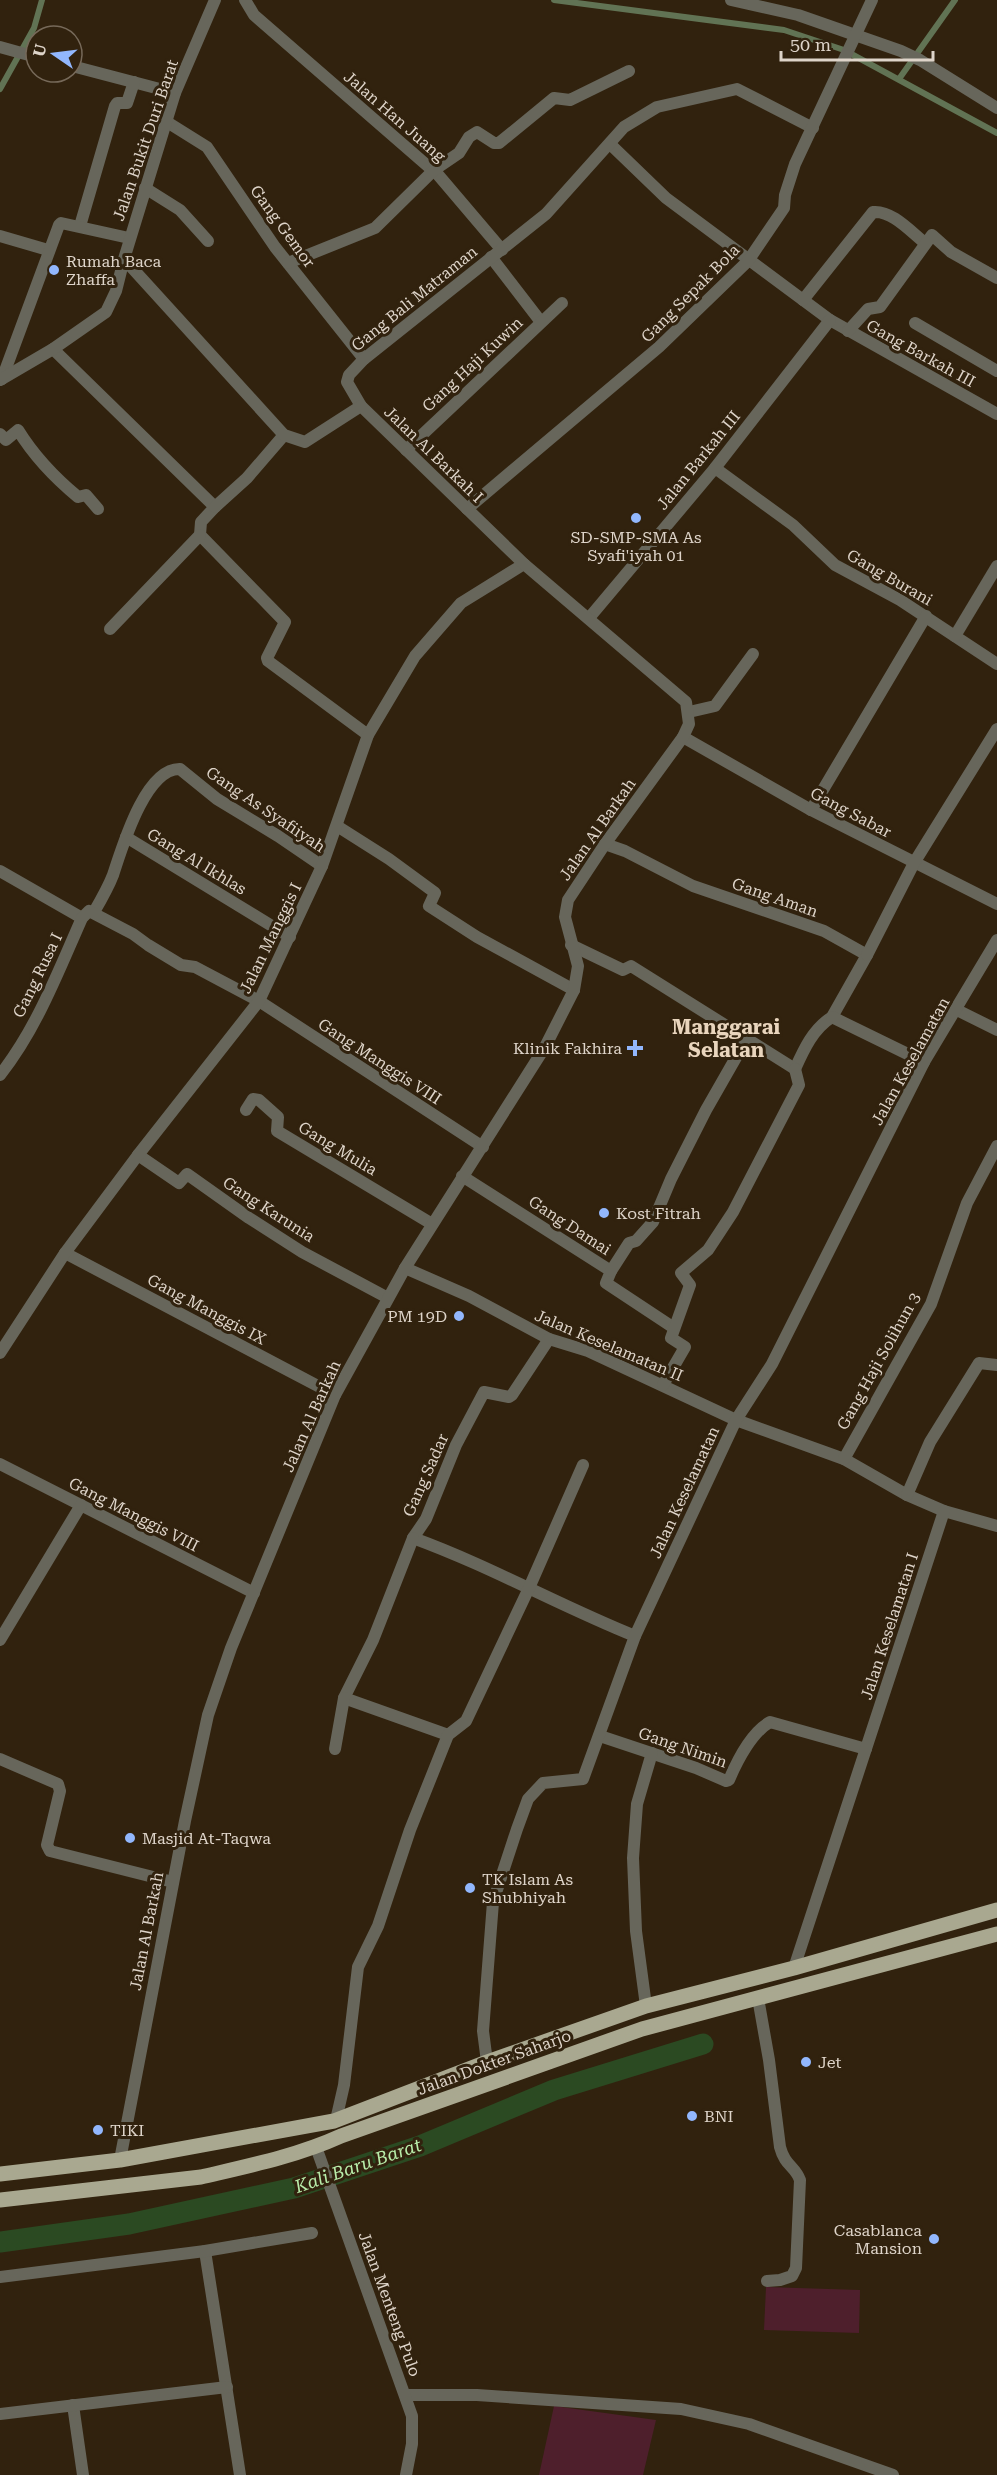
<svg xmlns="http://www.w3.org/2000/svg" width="997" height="2475" viewBox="0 0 997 2475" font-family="'Roboto Serif',serif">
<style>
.green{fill:#4e1f2c}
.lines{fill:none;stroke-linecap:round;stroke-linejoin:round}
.stream{stroke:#617354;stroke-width:6}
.canal{stroke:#2b4a22;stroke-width:21}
.minor{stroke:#67665b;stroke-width:12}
.tertiary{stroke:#67665b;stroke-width:12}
.primary{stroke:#a9a890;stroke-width:15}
.poi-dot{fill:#92b7fd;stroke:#31220e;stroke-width:2}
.labels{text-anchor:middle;stroke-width:6;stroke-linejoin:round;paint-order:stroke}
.street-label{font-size:16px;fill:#ded4c9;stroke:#31220e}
.poi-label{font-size:16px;fill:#ded4c9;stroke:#31220e;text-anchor:start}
.water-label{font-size:18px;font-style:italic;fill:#b8edaa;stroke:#31220e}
.quarter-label{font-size:20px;font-weight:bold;fill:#e9d5bd;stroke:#31220e}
</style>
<rect width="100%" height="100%" fill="#31220e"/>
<g class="green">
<polygon points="766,2287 860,2290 859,2333 764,2330"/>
<polygon points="554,2406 656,2420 643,2475 539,2475"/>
</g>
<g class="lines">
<g class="stream">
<polyline points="554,0 784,30 844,50 997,133"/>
<polyline points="899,79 955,0"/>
<polyline points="0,89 34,28 42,0"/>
</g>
<polyline class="canal" points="0,2242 129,2224 294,2188 420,2146 554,2090 703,2044"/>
<g class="minor">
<polyline points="245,0 254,15 430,168 434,170 502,250"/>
<polyline points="731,0 798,15 901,51 920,60 997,108"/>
<polyline points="0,47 36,57"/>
<polyline points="72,66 175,93"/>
<polyline points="167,122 207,147 275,247 364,359"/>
<polyline points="610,144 666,198 830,320 997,414"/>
<polyline points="145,188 180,210 208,241"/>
<polyline points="80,226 115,106 117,103 127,103 134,82"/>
<polyline points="0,236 48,250"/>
<polyline points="491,257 541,322"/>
<polyline points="288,263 375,228 434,170 459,153 469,137 477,132 494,143 499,143 554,98 570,100 629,71"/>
<path d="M803 300 873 212C892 210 911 232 925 243"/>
<polyline points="915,323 997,371"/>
<polyline points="848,331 868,309 880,307 932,235 951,252 997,278"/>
<polyline points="53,349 215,507 201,522 200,535 285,622 267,658 268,661 368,735"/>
<polyline points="2,379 59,225 61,223 129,238"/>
<polyline points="0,380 53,349 106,312 116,291 124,259"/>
<polyline points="361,406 347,382 349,375 364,359 546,214 624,127 657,107 737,89 813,128"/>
<path d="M0 434 6 440 18 430C34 456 55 478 78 497L86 495 98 509"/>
<polyline points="406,450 562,303"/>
<polyline points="715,468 793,525 835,565 900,600 997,664"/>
<polyline points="215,507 247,478 284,435"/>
<polyline points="467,509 659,347 748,261 784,208 785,195 795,164 872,0"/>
<polyline points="589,618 715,468 830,320"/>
<polyline points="110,629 200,535"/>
<polyline points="955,636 997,566"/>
<polyline points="689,712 715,706 753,654"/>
<polyline points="683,737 811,810 997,904"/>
<polyline points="811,810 926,616"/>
<polyline points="337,826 389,859 434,892 435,893 429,906 477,937 574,990"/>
<polyline points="126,837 290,937"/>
<path d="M605 844 625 851 693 886 824 931 867 955 832 1017C813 1029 804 1049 795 1069"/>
<polyline points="0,871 82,918"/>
<path d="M94 912C101 900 108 888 113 875 122 848 145 768 180 769L217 799 278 836 322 866"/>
<polyline points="571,945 623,970 631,966 795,1069"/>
<polyline points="867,955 914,863 997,729"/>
<polyline points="957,1010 997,1030"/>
<polyline points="832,1017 924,1062"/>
<path d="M0 1075C37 1028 58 972 82 918L89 911 133 934 148 945 181 965 195 967 259 1001 483 1147"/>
<polyline points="246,1110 253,1099 259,1100 278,1117 277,1131 432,1224"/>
<polyline points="138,1155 179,1183 187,1174 249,1218 302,1252 388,1298"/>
<polyline points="462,1176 611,1271 606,1283 674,1328"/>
<polyline points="65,1253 335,1395"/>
<polyline points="405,1268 469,1296 549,1339 588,1351 736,1420 844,1459 907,1495 944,1511 997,1526"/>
<polyline points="611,1271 629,1243 636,1241 653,1222 671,1179 706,1110 746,1040"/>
<path d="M549 1339 512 1395 509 1397 484 1392 456 1445 426 1519 413 1538C490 1566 560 1606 635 1636"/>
<polyline points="0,1353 65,1253 138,1155 259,1001 322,866 368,735 415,656 461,603 524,564"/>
<polyline points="663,1385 685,1347 671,1338 690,1285 681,1273 708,1250 733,1212 799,1085 795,1069"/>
<polyline points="844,1459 931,1304 967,1203 997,1146"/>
<polyline points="0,1464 254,1593"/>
<polyline points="907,1495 930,1442 979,1363 997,1365"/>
<polyline points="413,1538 373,1640 344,1698 448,1735"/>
<polyline points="0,1640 81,1505"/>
<path d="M600 1736 696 1768 726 1781 729 1780C737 1761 752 1732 770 1722L866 1749"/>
<polyline points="335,1749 344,1698"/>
<polyline points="0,1759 58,1784 60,1791 47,1845 50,1851 173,1882"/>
<polyline points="794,1968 944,1511"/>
<path d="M758 1998 769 2060 780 2147C785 2166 795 2166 800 2180L796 2268 792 2276 780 2280 767 2281"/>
<polyline points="646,2006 636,1931 633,1858 637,1804 652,1753"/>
<polyline points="487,2062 483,2031 493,1902 517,1829 528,1799 543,1783 583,1779 635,1636 736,1420 772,1364 924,1062 997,940"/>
<polyline points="336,2120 344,2085 358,1967 378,1926 410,1830 448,1735 466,1721 529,1588 583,1465"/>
<polyline points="205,2251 240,2475"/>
<polyline points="0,2277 205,2251 312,2233"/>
<polyline points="405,2395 477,2395 681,2409 749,2424 893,2475"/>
<polyline points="73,2405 83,2475"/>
<polyline points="0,2414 227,2387"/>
</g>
<g class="tertiary">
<polyline points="316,2147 412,2416 412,2444 406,2475"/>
<polyline points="120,2160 185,1821 208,1715 231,1648 335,1395 405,1268 545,1047 574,990 578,966 565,917 568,900 605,844 683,737 689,724 686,702 524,564 361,406 305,442 284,435 124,259 175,93 215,0"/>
</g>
<g class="primary">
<polyline points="0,2174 120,2160 334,2121 487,2062 646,2006 794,1968 997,1910"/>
<path d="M0 2200 201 2177C248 2166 297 2156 341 2136L642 2029 997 1934"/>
</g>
</g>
<g class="poi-dot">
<circle cx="54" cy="270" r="6"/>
<circle cx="636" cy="518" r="6"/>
<path d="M632 1039h6v6h6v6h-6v6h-6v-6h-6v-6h6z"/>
<circle cx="604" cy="1213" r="6"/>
<circle cx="459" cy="1316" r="6"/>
<circle cx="130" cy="1838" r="6"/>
<circle cx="470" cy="1888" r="6"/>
<circle cx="806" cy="2062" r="6"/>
<circle cx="692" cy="2116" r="6"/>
<circle cx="98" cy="2130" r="6"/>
<circle cx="934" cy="2239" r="6"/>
</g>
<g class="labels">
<g class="street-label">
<text transform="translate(395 116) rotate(41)" y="6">Jalan Han Juang</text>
<text transform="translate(145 140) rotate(-71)" y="6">Jalan Bukit Duri Barat</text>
<text transform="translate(283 226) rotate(54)" y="6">Gang Gemor</text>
<text transform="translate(690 293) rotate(-45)" y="6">Gang Sepak Bola</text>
<text transform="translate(414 298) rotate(-39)" y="6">Gang Bali Matraman</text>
<text transform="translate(921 353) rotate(29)" y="6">Gang Barkah III</text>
<text transform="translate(472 364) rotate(-43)" y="6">Gang Haji Kuwin</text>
<text transform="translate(434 454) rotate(44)" y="6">Jalan Al Barkah I</text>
<text transform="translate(698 460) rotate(-51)" y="6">Jalan Barkah III</text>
<text transform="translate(890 577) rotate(30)" y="6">Gang Burani</text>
<text transform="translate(266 809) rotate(34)" y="6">Gang As Syafiiyah</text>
<text transform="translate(851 812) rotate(28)" y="6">Gang Sabar</text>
<text transform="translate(597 829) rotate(-55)" y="6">Jalan Al Barkah</text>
<text transform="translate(197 861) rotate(31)" y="6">Gang Al Ikhlas</text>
<text transform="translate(775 897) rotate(19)" y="6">Gang Aman</text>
<text transform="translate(270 938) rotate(-64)" y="6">Jalan Manggis I</text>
<text transform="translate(37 975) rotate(-64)" y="6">Gang Rusa I</text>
<text transform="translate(380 1061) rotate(33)" y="6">Gang Manggis VIII</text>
<text transform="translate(910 1061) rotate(-61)" y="6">Jalan Keselamatan</text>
<text transform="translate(338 1148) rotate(31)" y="6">Gang Mulia</text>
<text transform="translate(269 1209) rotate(33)" y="6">Gang Karunia</text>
<text transform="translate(570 1225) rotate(33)" y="6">Gang Damai</text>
<text transform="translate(207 1309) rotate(28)" y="6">Gang Manggis IX</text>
<text transform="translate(609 1345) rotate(23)" y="6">Jalan Keselamatan II</text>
<text transform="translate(878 1361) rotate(-61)" y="6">Gang Haji Solihun 3</text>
<text transform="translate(311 1416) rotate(-66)" y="6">Jalan Al Barkah</text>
<text transform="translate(425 1475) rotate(-66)" y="6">Gang Sadar</text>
<text transform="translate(684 1492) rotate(-65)" y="6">Jalan Keselamatan</text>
<text transform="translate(134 1514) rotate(27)" y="6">Gang Manggis VIII</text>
<text transform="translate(889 1626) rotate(-72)" y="6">Jalan Keselamatan I</text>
<text transform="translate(683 1747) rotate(19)" y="6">Gang Nimin</text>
<text transform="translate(146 1931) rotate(-79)" y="6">Jalan Al Barkah</text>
<text transform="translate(494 2062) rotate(-20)" y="6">Jalan Dokter Saharjo</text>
<text transform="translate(390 2304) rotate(70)" y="6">Jalan Menteng Pulo</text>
</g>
<g class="poi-label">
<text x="66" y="267">Rumah Baca<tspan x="66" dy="18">Zhaffa</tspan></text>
<text x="636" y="543" text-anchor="middle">SD-SMP-SMA As<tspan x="636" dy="18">Syafi'iyah 01</tspan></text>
<text x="622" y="1054" text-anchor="end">Klinik Fakhira</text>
<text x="616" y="1219">Kost Fitrah</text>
<text x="447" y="1322" text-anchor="end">PM 19D</text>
<text x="142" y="1844">Masjid At-Taqwa</text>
<text x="482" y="1885">TK Islam As<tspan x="482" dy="18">Shubhiyah</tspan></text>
<text x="818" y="2068">Jet</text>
<text x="704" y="2122">BNI</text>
<text x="110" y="2136">TIKI</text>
<text x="922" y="2236" text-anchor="end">Casablanca<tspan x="922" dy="18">Mansion</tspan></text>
</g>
<g class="water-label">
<text transform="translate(358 2166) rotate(-19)" y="6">Kali Baru Barat</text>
</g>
<g class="quarter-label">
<text x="726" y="1034">Manggarai<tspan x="726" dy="23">Selatan</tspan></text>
</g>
</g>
<g transform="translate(54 54) rotate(284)"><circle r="28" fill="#31220e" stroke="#766959" stroke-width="1.5"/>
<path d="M0-4.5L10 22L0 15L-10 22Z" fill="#92b7fd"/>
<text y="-9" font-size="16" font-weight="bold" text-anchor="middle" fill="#ded4c9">U</text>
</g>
<path d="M781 51v9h152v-9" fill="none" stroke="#ded4c9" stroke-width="3"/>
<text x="790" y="51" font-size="18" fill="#ded4c9" stroke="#31220e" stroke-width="4.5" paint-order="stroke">50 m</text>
</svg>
